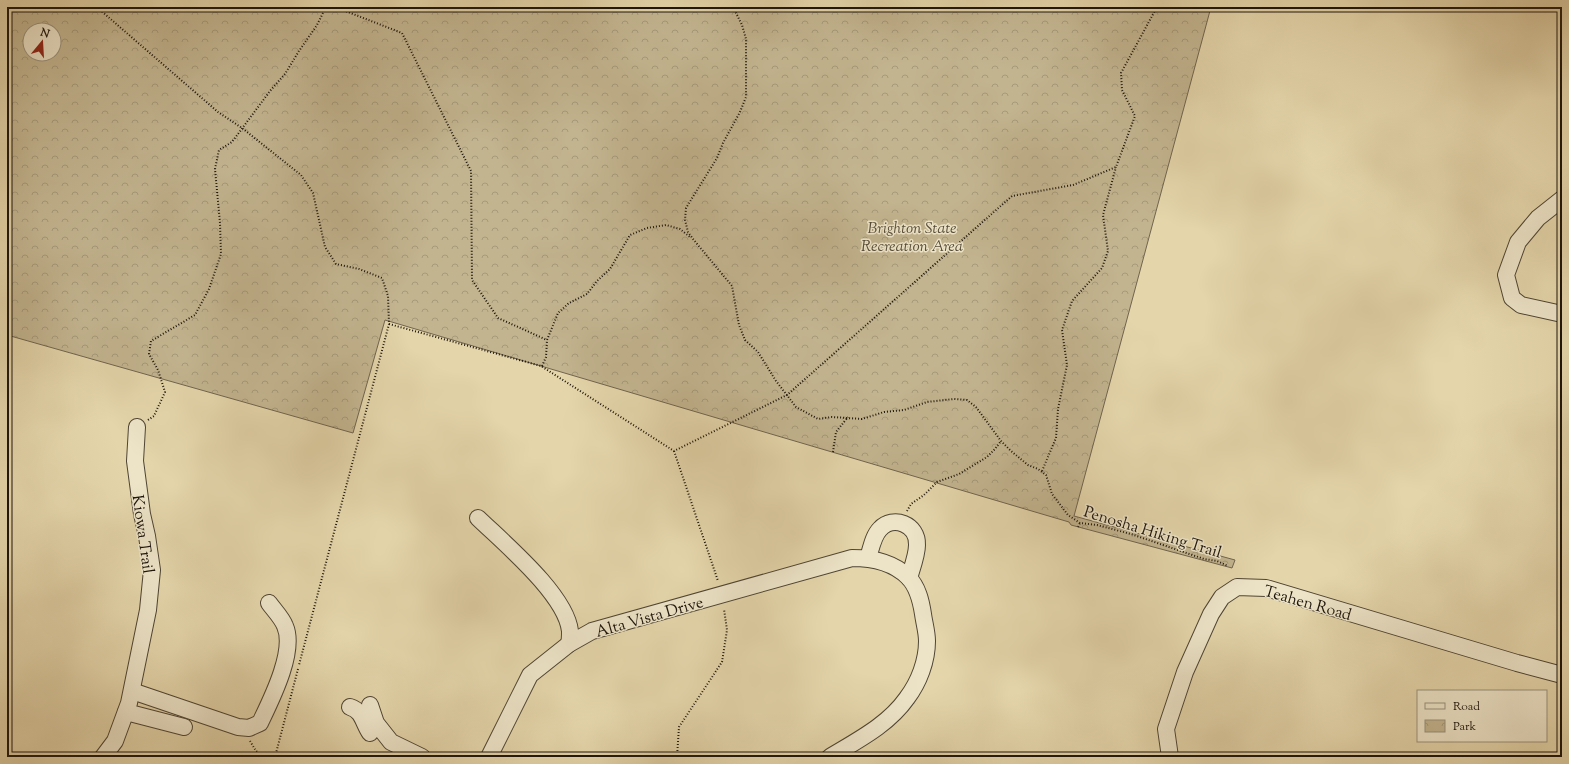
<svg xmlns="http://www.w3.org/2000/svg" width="1569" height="764" viewBox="0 0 1569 764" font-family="'Sorts Mill Goudy',serif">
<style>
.park{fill:url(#park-crowns);stroke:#70644e;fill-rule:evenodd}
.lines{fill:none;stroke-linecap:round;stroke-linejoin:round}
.minor-casing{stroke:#4f4534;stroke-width:18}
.path{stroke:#1d150c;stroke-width:2;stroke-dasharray:1 2;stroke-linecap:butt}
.minor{stroke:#ede4c8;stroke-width:16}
.labels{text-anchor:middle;stroke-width:3;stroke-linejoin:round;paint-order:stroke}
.park-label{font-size:16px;font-style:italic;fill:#574d3a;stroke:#ede4c8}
.street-label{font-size:16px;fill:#1d150c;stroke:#ede4c8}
</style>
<defs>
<pattern id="park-crowns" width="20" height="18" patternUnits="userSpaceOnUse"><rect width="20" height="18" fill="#c2b48f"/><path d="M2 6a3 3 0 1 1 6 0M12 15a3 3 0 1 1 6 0" fill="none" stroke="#a69a7a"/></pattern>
</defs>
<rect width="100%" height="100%" fill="#e4d5aa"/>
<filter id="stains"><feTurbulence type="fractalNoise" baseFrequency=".005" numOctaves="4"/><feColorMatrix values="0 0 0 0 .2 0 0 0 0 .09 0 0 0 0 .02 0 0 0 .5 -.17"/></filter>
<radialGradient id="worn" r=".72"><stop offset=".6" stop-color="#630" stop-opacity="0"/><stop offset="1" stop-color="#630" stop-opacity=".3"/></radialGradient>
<path class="park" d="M7 7H1211L1074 516 1235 560 1232 568 1071 525 1069 522 385 320 353 433 7 335ZM30 30H54V54H30Z"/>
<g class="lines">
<g class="minor-casing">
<g id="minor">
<polyline points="1562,199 1538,218 1518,242 1506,275 1512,298 1521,305 1562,314"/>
<path d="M478 518C505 544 566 595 570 631 570 635 570 640 569 644"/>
<path d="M868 558C871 549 873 536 880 529 893 515 918 524 917 545 917 555 912 568 909 578"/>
<path d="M132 691 238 727 249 728 260 723C271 700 296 651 285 626 282 618 274 610 269 603"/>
<polyline points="370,705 376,723 391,742 422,757"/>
<path d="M350 707C363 711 363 723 370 733"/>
<polyline points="126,712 184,727"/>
<polyline points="103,757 115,741 129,703 148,610 152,570 147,536 142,514 135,461 137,427"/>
<path d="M489 757 530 675 569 644 592 631 852 558C872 558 894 563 908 577 918 587 921 601 923 614 924 622 927 632 927 641 927 661 919 682 907 698 888 725 858 740 830 757"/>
<polyline points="1170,757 1166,729 1185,672 1211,614 1222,597 1237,587 1266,588 1517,663 1562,675"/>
</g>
</g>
<g class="path">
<polyline points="79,7 99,9 218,112 242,128 301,175 313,193 325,247 336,264 359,269 382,278 388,296 389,324 299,665"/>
<polyline points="335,7 402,33 471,171 472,280 498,318 547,340"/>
<polyline points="733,7 742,25 746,39 746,97 740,112 723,143 717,158 686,208 685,220 688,232 693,239 732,286 739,325 745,340 758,352 776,381 796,407 818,419 832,417 862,419 884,412 904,410 927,402 954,399 967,400 976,407 1001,441 1011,451 1028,465 1038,469 1046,475 1052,494 1068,515 1080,523 1097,525 1131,534 1204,559 1217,561 1228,566"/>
<polyline points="389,324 541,366 674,451 787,395 1012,196 1073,185 1116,167 1135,116 1122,90 1121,73 1157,7"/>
<polyline points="542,366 546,357 547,340 558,313 569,303 587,294 597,281 610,269 630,235 647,228 666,225 680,229 690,237"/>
<polyline points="148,420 154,416 165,392 158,370 149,354 151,341 195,315 209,289 221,254 220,223 215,169 219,150 232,142 270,91 285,74 299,51 317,25 326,7"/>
<polyline points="674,451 718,581"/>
<polyline points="833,452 836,432 848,417"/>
<polyline points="1042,471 1056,438 1058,409 1067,365 1062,330 1072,301 1102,268 1108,251 1103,215 1116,167"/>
<polyline points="907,511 911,504 924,495 937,482 959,474 987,457 995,449 1001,441"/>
<polyline points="1078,527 1080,523"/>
<polyline points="250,741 256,751 265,757"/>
<polyline points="275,757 298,669"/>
<polyline points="677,757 679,727 722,662 727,630 724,609"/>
</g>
<use href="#minor" class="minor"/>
</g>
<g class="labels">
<g class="park-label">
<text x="912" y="233">Brighton State<tspan x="912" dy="18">Recreation Area</tspan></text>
</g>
<g class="street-label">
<text transform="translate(1153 531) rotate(17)" y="6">Penosha Hiking Trail</text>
<text transform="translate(144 534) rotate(82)" y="6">Kiowa Trail</text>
<text transform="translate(1308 602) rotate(16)" y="6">Teahen Road</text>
<text transform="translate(649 616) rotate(-16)" y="6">Alta Vista Drive</text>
</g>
</g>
<rect width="1569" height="764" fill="none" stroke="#e4d5aa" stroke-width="24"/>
<rect x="8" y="8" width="1553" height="748" fill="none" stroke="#1d150c" stroke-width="2"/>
<rect x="12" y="12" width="1545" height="740" fill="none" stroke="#1d150c"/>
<rect x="1417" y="690" width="130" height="52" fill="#ede4c8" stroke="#9a917d"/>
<rect x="1425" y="703" width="20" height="6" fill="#ede4c8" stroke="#9a917d"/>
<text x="1453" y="710" font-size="12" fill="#1d150c">Road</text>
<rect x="1425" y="720" width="20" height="12" fill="url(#park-crowns)" stroke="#9a917d"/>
<text x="1453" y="730" font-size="12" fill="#1d150c">Park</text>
<g transform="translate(42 42) rotate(18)"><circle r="19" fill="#ede4c8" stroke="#9a917d"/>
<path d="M0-3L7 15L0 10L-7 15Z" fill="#8f2418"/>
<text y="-6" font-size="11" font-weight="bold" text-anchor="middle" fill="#1d150c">N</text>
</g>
<rect width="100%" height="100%" filter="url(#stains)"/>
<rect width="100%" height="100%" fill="url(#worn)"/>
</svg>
